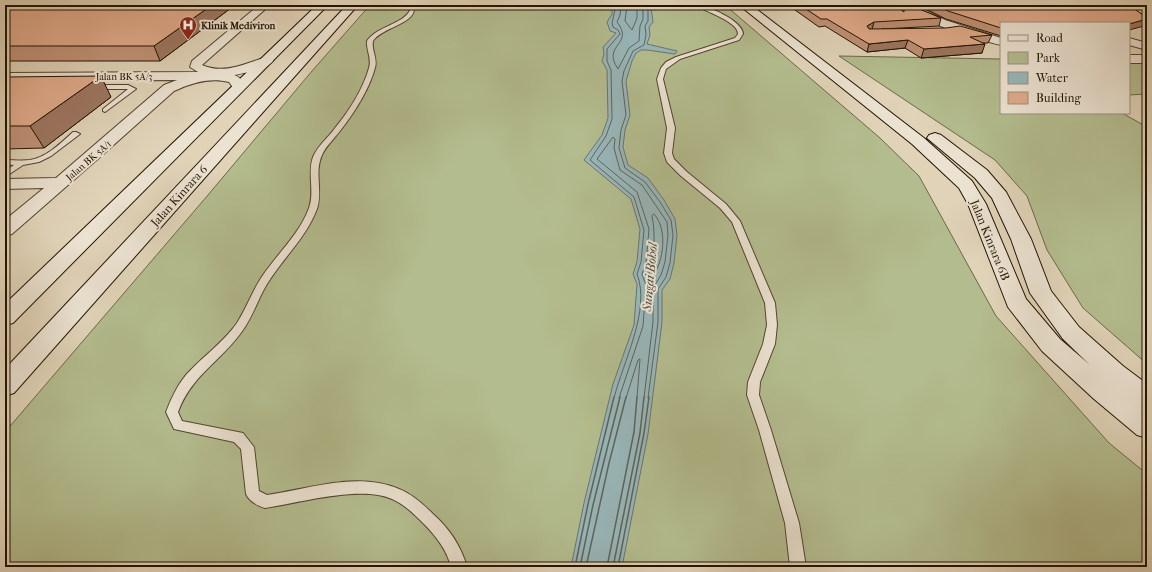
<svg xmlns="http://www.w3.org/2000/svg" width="1152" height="572" viewBox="0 0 1152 572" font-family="'IM FELL French Canon',serif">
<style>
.green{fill:#b3bc8e;stroke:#6a6848}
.water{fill:#98b6b9;stroke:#69756f}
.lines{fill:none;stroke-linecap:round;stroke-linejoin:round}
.shore-far1{stroke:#5d645d;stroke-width:1}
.shore{stroke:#5d645d;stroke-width:1.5}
.lane-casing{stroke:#52432f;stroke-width:2}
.street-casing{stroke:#52432f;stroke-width:2}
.secondary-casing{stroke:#221301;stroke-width:2}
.lane{fill:#ebe2d1;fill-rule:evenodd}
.street{fill:#ebe2d1;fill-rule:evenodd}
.secondary{fill:#ebe2d1;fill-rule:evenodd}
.wall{fill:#c09277;stroke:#221301}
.shaded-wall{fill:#9c7761;stroke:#221301}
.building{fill:#dfaa8a;stroke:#221301}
.labels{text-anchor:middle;stroke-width:4;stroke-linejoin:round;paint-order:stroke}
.far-poi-label{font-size:10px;font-weight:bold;fill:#221301;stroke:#ebe2d1;text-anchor:start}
.far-street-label{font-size:10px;fill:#221301;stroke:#ebe2d1}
.street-label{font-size:12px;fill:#221301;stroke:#ebe2d1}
.water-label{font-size:13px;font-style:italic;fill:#4b4c41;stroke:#ebe2d1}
</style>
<rect width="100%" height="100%" fill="#e0d3b8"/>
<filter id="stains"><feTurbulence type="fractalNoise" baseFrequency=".005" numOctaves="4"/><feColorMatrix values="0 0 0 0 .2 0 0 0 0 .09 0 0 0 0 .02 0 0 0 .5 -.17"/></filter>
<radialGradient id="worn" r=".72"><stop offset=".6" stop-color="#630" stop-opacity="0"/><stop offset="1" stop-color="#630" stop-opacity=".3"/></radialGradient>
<g class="green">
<polygon points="370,5 725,5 880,138 919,176 996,316 1109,443 1147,474 1147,567 5,567 5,432 208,195 312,71"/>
<polygon points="839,56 1001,59 1001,113 1122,113 1147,127 1147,364 1083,308 1047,250 1027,196 995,160"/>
<polygon points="1129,61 1147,62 1147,94 1129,95"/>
</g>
<polygon class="water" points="612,5 653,5 651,8 653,22 649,27 650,35 647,44 677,51 675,54 647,50 641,50 636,53 632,61 626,81 630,115 625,130 623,147 628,165 648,178 664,200 675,219 677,235 674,263 670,279 662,290 662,322 648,434 622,567 571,567 584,503 613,384 634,325 637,284 633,274 637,262 640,229 631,199 584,160 602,135 608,118 607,70 602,61 604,54 603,47 616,33 610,31 607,22 612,14"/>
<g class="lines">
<g class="shore-far1">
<path d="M621 5 620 15 617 22C635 45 601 44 618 69L629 48 639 41 640 26 643 19V5"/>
<polyline points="627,5 625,21 632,30 637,18 637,5"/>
<polyline points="648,5 648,21 645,26 646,35 644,45 633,51 624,71 622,81 626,115 621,130 619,148 625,168 645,182 660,202 671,220 673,235 670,263 666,277 658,289 658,322 648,398"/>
<path d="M654 214C668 229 664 262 652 277L649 273C654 254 656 235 652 216Z"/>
<path d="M614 398C623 362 651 310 637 274L641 262 644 230 634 197 590 160 606 136 612 119 611 70 607 61V49L620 34 618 30 613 27 612 23 616 5"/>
<polyline points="619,398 643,326 646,285 642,274 646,263 649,229 637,192 597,159 613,137 615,139 614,148 620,170 642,185 667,222 668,235 665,262 661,275 653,288 653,322 644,398"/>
<polyline points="626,398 638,360 640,359 637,398"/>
</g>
<g class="shore">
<polyline points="575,567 588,504 614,397"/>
<polyline points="580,567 593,505 620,397"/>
<polyline points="586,567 609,463 626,397"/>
<polyline points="607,567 634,432 637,397"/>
<polyline points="613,567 640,433 644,397"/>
<polyline points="618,567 644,433 649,397"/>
</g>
<g class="lane-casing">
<g id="lane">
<path d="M405 5H410L414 9C414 24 381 28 373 41 371 50 378 58 375 68 369 90 354 113 340 131 334 139 326 146 322 155 314 172 323 191 317 209 306 238 283 258 267 284 258 299 253 316 243 330 222 361 192 374 178 412L182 421 243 433 254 447 259 491 267 495C308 489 358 471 399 489 412 494 423 504 433 514 449 528 461 546 467 567H451C447 550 436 536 424 524 415 515 404 504 392 499 361 485 299 503 265 508 258 506 249 501 246 494L241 449 234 442 174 429 166 412C171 399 177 386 186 375 202 357 223 343 237 323 246 309 252 292 261 278 277 254 299 235 309 208 315 191 307 173 313 157 318 145 328 138 335 128 349 111 363 89 369 68 372 58 366 50 367 41 377 26 404 24 410 10Z"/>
<path d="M696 5C707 5 743 21 743 34L739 40 680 59 666 69 663 79 675 128 672 153 674 159 687 172 726 204 740 221 775 303 777 325 775 344 760 382 759 395 771 430 799 523 806 567H790L785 523 759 430 747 395 748 382 763 344 767 325 765 303 732 222 720 208 681 176 667 162 664 153 667 128 657 79 661 68 666 62 676 57 735 38 738 34C738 21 705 12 696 5Z"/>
<polygon points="128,85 136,89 105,112 103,111 103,109 128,89 93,89 90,87 93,85"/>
<path d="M73 132H76L80 134 51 156 39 162 23 165 5 177V171L14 165 5 164V160C13 160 22 161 30 160 47 157 61 143 73 132Z"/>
</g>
</g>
<g class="street-casing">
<g id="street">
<path d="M259 5H270L202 65C225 75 245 63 267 57L271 58 273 61C267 69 244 73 234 75 240 77 242 81 246 86L244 89H234L229 82C210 77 191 83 174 91L108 150 12 234 5 236V220L44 188 5 189V179L56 178 164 85 177 80 5 81V73L198 72 190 67 192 61Z"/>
<path d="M903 5H915L945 20 1001 38V45C979 40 916 21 903 5Z"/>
<polygon points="1129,38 1147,43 1147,50 1129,45"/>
<rect x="1129" y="55" width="18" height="8"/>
</g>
</g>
<g class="secondary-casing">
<g id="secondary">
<polygon points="317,5 328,5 13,323 5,325 5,304"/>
<polygon points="347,5 358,5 14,393 5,396 5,369"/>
<polygon points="739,5 751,5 924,138 972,181 986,204 1026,299 1060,339 1090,365 1063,339 1030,293 1011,239 992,198 975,178 927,138 929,135 935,133 941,135 987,170 1006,192 1031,239 1051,291 1079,327 1123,366 1147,384 1147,409 1142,408 1147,411 1147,438 1137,435 1094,399 1042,351 1008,307 968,204 959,188 912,144"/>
</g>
</g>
<use href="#lane" class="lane"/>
<use href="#street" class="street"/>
<use href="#secondary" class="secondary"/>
</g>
<g class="wall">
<polygon points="5,5 235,5 160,61 5,61"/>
<polygon points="788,5 895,5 902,11 903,5 913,5 917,8 941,18 939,26 882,29 992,35 988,43 983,43 982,53 921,58 905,48 867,52 825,26 819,27"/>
<polygon points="918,5 1129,5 1147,18 1147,21 1144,26 1001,23 1001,36 946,19"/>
<polygon points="5,77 111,97 44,148 5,149"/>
</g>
<g class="shaded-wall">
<polygon points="212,5 235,5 160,61 154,46"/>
<polygon points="1147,19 1147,21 1144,26 1129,30 1129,24"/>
<polygon points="874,22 872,30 865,34 867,26"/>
<polygon points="908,40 905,48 867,52 869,44"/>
<polygon points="985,44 982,53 921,58 924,49"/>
<polygon points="101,76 111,97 44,148 30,126"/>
</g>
<g class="building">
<polygon points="5,5 212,5 154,46 5,46"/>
<polygon points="800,5 895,5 904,12 904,5 913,5 917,8 941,18 874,22 867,26 869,29 946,28 960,26 992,35 970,37 985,44 924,49 908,40 869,44 827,19 821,19"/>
<polygon points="936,5 1129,5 1147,18 1147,19 1129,24 1129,23 1001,23 1001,28 948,11"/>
<polygon points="101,76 30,126 5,126 5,77"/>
</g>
<defs>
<g id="hospital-pin" transform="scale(0.9)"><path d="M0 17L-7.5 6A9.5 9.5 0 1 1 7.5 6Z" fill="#8f2418" stroke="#ebe2d1"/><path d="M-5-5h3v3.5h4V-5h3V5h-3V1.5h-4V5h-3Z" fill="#fff"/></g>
</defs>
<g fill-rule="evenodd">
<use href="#hospital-pin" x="188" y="25"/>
</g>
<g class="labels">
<g class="far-poi-label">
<text x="201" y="29">Klinik Mediviron</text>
</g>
<g class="far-street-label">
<text x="124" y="80">Jalan BK 5A/3</text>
<text transform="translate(88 160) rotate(-41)" y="4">Jalan BK 5A/1</text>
</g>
<g class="street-label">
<text transform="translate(179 196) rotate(-48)" y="4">Jalan Kinrara 6</text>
<text transform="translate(990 240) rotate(68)" y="4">Jalan Kinrara 6B</text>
</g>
<g class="water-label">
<text transform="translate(649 277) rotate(-85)" y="5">Sungai Bohol</text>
</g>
</g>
<rect width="1152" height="572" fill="none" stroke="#e0d3b8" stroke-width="20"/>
<rect x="6" y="6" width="1140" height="560" fill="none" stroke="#221301" stroke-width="2"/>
<rect x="10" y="10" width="1132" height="552" fill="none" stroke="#221301"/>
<rect x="1000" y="22" width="130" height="92" fill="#ebe2d1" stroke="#9b8f7e"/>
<rect x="1008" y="35" width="20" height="6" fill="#ebe2d1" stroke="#9b8f7e"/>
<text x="1036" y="42" font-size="12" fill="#221301">Road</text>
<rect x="1008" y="52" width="20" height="12" fill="#b3bc8e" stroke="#9b8f7e"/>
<text x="1036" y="62" font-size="12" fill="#221301">Park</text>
<rect x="1008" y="72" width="20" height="12" fill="#98b6b9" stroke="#9b8f7e"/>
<text x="1036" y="82" font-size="12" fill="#221301">Water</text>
<rect x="1008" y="92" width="20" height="12" fill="#dfaa8a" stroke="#9b8f7e"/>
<text x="1036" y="102" font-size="12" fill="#221301">Building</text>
<rect width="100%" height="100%" filter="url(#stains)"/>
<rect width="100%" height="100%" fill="url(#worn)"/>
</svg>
